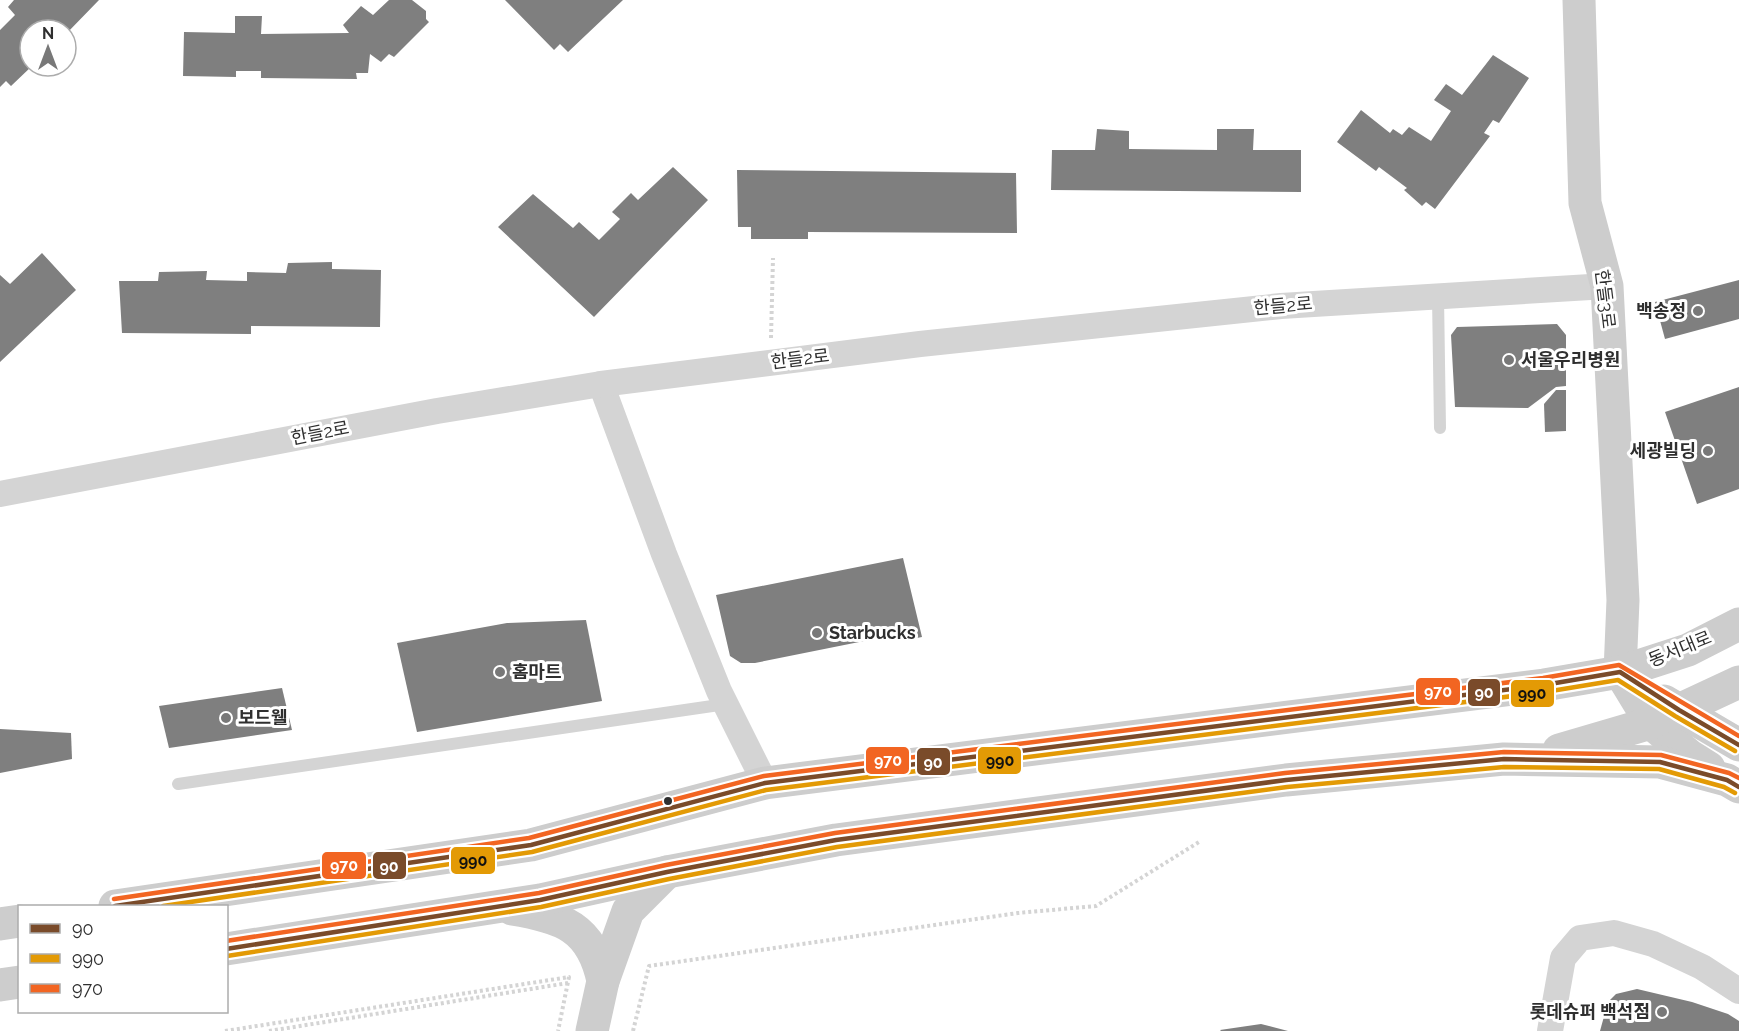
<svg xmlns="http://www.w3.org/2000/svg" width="1739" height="1031" viewBox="0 0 1739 1031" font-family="Raleway,'Noto Sans KR',sans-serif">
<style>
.building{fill:#7f7f7f}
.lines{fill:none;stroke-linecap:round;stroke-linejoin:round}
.path{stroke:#d4d4d4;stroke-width:4;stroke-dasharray:3 3;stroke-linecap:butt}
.lane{stroke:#d4d4d4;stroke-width:12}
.street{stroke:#d4d4d4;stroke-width:26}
.secondary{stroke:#cdcdcd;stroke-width:33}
.bus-1-casing{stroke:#fff;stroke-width:9}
.bus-2-casing{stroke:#fff;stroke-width:9}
.bus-3-casing{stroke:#fff;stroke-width:9}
.bus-1{stroke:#7a4b2a;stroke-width:4.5}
.bus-2{stroke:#e39a05;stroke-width:4.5}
.bus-3{stroke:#f26522;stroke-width:4.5}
.poi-dot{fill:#787878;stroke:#fff;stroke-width:2}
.bus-dot{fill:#2f2f2f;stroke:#fff;stroke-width:2}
.labels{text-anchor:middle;stroke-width:6;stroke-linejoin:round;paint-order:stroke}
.street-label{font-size:18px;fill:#2f2f2f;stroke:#fff}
.poi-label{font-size:18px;font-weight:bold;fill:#2f2f2f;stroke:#fff;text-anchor:start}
.line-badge{stroke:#fff;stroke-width:2}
.badge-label{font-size:16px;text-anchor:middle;font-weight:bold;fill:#fff}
.pale-badge-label{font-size:16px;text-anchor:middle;font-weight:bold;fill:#111}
</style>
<rect width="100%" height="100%" fill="#fff"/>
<g class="building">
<polygon points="14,0 99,0 66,34 66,30 30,30 30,66 32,66 11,86 6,81 0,87 0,30 15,15 8,7"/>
<polygon points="389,0 412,0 426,11 426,19 429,22 394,57 389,54 381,62 370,54 368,73 356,73 357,79 261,78 261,71 236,71 236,77 183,76 184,32 235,33 235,16 262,16 261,34 349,33 343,25 361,6 373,15"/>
<polygon points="505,0 623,0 568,52 560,44 554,50"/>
<polygon points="1493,55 1529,78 1499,123 1493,120 1484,133 1490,136 1435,209 1426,202 1422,206 1404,190 1407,188 1379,167 1376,171 1337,142 1361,110 1390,133 1393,129 1402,135 1409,127 1431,141 1451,111 1434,100 1446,84 1462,95"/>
<polygon points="1097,129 1129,131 1129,149 1217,150 1217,129 1254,129 1253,150 1301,150 1301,192 1051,190 1052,150 1095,150"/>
<polygon points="673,167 708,200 594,317 498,227 533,194 573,228 579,222 599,240 620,219 612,212 631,193 638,200"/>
<polygon points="737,170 1016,173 1017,233 808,232 808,239 751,239 751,227 738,227"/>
<polygon points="42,253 76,290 0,362 0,275 10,284"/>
<polygon points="332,262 332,269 381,270 380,327 251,326 251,334 122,333 119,281 158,281 159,272 207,271 206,280 247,281 247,272 286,273 288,263"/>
<polygon points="1739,280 1739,319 1665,339 1655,302"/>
<polygon points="1557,324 1566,335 1566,386 1556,387 1528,408 1455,407 1451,335 1457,327"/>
<polygon points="1739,387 1739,489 1697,504 1665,412"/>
<polygon points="1556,390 1566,390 1566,431 1545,432 1544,404"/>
<polygon points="903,558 922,637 901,641 899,634 755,663 741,663 730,656 716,595"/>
<polygon points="586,620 602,701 417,732 397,643 507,623"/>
<polygon points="282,688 292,730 169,748 159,706"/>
<polygon points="0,729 71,733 72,759 0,773"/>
<polygon points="1637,989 1692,1002 1728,1014 1739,1021 1739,1031 1600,1031 1608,1002 1616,994"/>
<polygon points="1261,1024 1288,1031 1221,1031 1220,1030"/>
</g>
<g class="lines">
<g class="path">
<polyline points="771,338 773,258"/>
<polyline points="225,1031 569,977 558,1031"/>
<polyline points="269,1031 568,983"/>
<polyline points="633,1031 649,966 1018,913 1096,906 1199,842"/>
</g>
<g class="lane">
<polyline points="1438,296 1440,428"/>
<polyline points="178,784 726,704"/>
</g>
<g class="street">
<polyline points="601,384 664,554 719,691 765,783"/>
<polyline points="0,494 437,411 601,384 920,344 1281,306 1607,286"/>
<polyline points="1550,1031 1563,958 1580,938 1614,933 1653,944 1702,967 1739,991"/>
</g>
<g class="secondary">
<polyline points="1579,0 1585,203 1607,286 1623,600 1620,672"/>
<polyline points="1620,672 1651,723 1690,756 1709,768"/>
<polyline points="1664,701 1739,745"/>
<polyline points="1559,750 1651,723 1739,682"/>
<polyline points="115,906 531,845 765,783 1544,685 1620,672 1688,650 1739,624"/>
<path d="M512 909C562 917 592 927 603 981"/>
<polyline points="0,924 20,921"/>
<polyline points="226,949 540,900 667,872 836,840 1286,780 1504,759 1660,762 1727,780 1739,787"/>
<polyline points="0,985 20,982"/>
<polyline points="592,1031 603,981 628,911 667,872"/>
</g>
<g class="bus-1-casing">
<g id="bus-1">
<polyline points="115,906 531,845 765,783 1544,685 1620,672 1679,710 1739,745"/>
<polyline points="226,949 540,900 667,872 836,840 1286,780 1504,759 1660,762 1727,780 1739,787"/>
</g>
</g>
<g class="bus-2-casing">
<g id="bus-2">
<polyline points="163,906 532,852 766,790 1545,692 1618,680 1675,716 1735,751"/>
<polyline points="227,956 541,907 669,879 837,847 1287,787 1504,767 1659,769 1724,787 1735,793"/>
</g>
</g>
<g class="bus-3-casing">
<g id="bus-3">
<polyline points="114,899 529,838 764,776 1543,678 1619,665 1739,736"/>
<polyline points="226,941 539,893 666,865 835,833 1285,773 1504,752 1661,755 1729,773 1739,778"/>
</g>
</g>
<use href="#bus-1" class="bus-1"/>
<use href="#bus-2" class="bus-2"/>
<use href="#bus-3" class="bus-3"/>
</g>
<g class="poi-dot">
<circle cx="1698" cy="311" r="6"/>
<circle cx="1509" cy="360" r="6"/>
<circle cx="1708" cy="451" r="6"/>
<circle cx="817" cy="633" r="6"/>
<circle cx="500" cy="672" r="6"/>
<circle cx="226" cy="718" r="6"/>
<circle cx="1662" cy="1012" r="6"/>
</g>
<circle class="bus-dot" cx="668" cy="801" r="5"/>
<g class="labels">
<g class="street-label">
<text transform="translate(1605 299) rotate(83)" y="6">한들3로</text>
<text transform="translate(1283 306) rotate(-5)" y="6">한들2로</text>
<text transform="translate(800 359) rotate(-7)" y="6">한들2로</text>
<text transform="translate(320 433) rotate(-11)" y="6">한들2로</text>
<text transform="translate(1680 649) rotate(-22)" y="6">동서대로</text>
</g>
<g class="poi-label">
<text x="1686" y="317" text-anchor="end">백송정</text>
<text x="1521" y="366">서울우리병원</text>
<text x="1696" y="457" text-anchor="end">세광빌딩</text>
<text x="829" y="639">Starbucks</text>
<text x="512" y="678">홈마트</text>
<text x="238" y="724">보드웰</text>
<text x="1650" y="1018" text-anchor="end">롯데슈퍼 백석점</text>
</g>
</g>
<g class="line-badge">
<rect x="1415" y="677" width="46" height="29" rx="6" fill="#f26522"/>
<rect x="1467" y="678" width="34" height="29" rx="6" fill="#7a4b2a"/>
<rect x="1510" y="679" width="45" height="29" rx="6" fill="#e39a05"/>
<rect x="865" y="746" width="45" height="29" rx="6" fill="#f26522"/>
<rect x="977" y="746" width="45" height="29" rx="6" fill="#e39a05"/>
<rect x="916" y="747" width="35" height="29" rx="6" fill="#7a4b2a"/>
<rect x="450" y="846" width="46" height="29" rx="6" fill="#e39a05"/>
<rect x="321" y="851" width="46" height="29" rx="6" fill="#f26522"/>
<rect x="372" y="851" width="35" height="29" rx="6" fill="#7a4b2a"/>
</g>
<g class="badge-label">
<text x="1438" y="697">970</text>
<text x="1484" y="698">90</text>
<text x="888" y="766">970</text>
<text x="933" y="768">90</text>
<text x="344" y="871">970</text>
<text x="389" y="872">90</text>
</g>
<g class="pale-badge-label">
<text x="1532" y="699">990</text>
<text x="1000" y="766">990</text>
<text x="473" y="866">990</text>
</g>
<rect x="18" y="905" width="210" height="108" fill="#ffffff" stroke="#acacac" stroke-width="1.5"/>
<rect x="30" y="924" width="30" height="9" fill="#7a4b2a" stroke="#acacac" stroke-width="1.5"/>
<text x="72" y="935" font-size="18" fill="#2f2f2f">90</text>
<rect x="30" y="954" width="30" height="9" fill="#e39a05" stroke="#acacac" stroke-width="1.5"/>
<text x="72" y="965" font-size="18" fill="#2f2f2f">990</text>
<rect x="30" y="984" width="30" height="9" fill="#f26522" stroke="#acacac" stroke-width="1.5"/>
<text x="72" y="995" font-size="18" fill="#2f2f2f">970</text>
<g transform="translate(48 48)"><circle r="28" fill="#ffffff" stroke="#acacac" stroke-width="1.5"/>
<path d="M0-4.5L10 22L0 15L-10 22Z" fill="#787878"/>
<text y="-9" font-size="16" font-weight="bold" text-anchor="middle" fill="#2f2f2f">N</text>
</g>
</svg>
